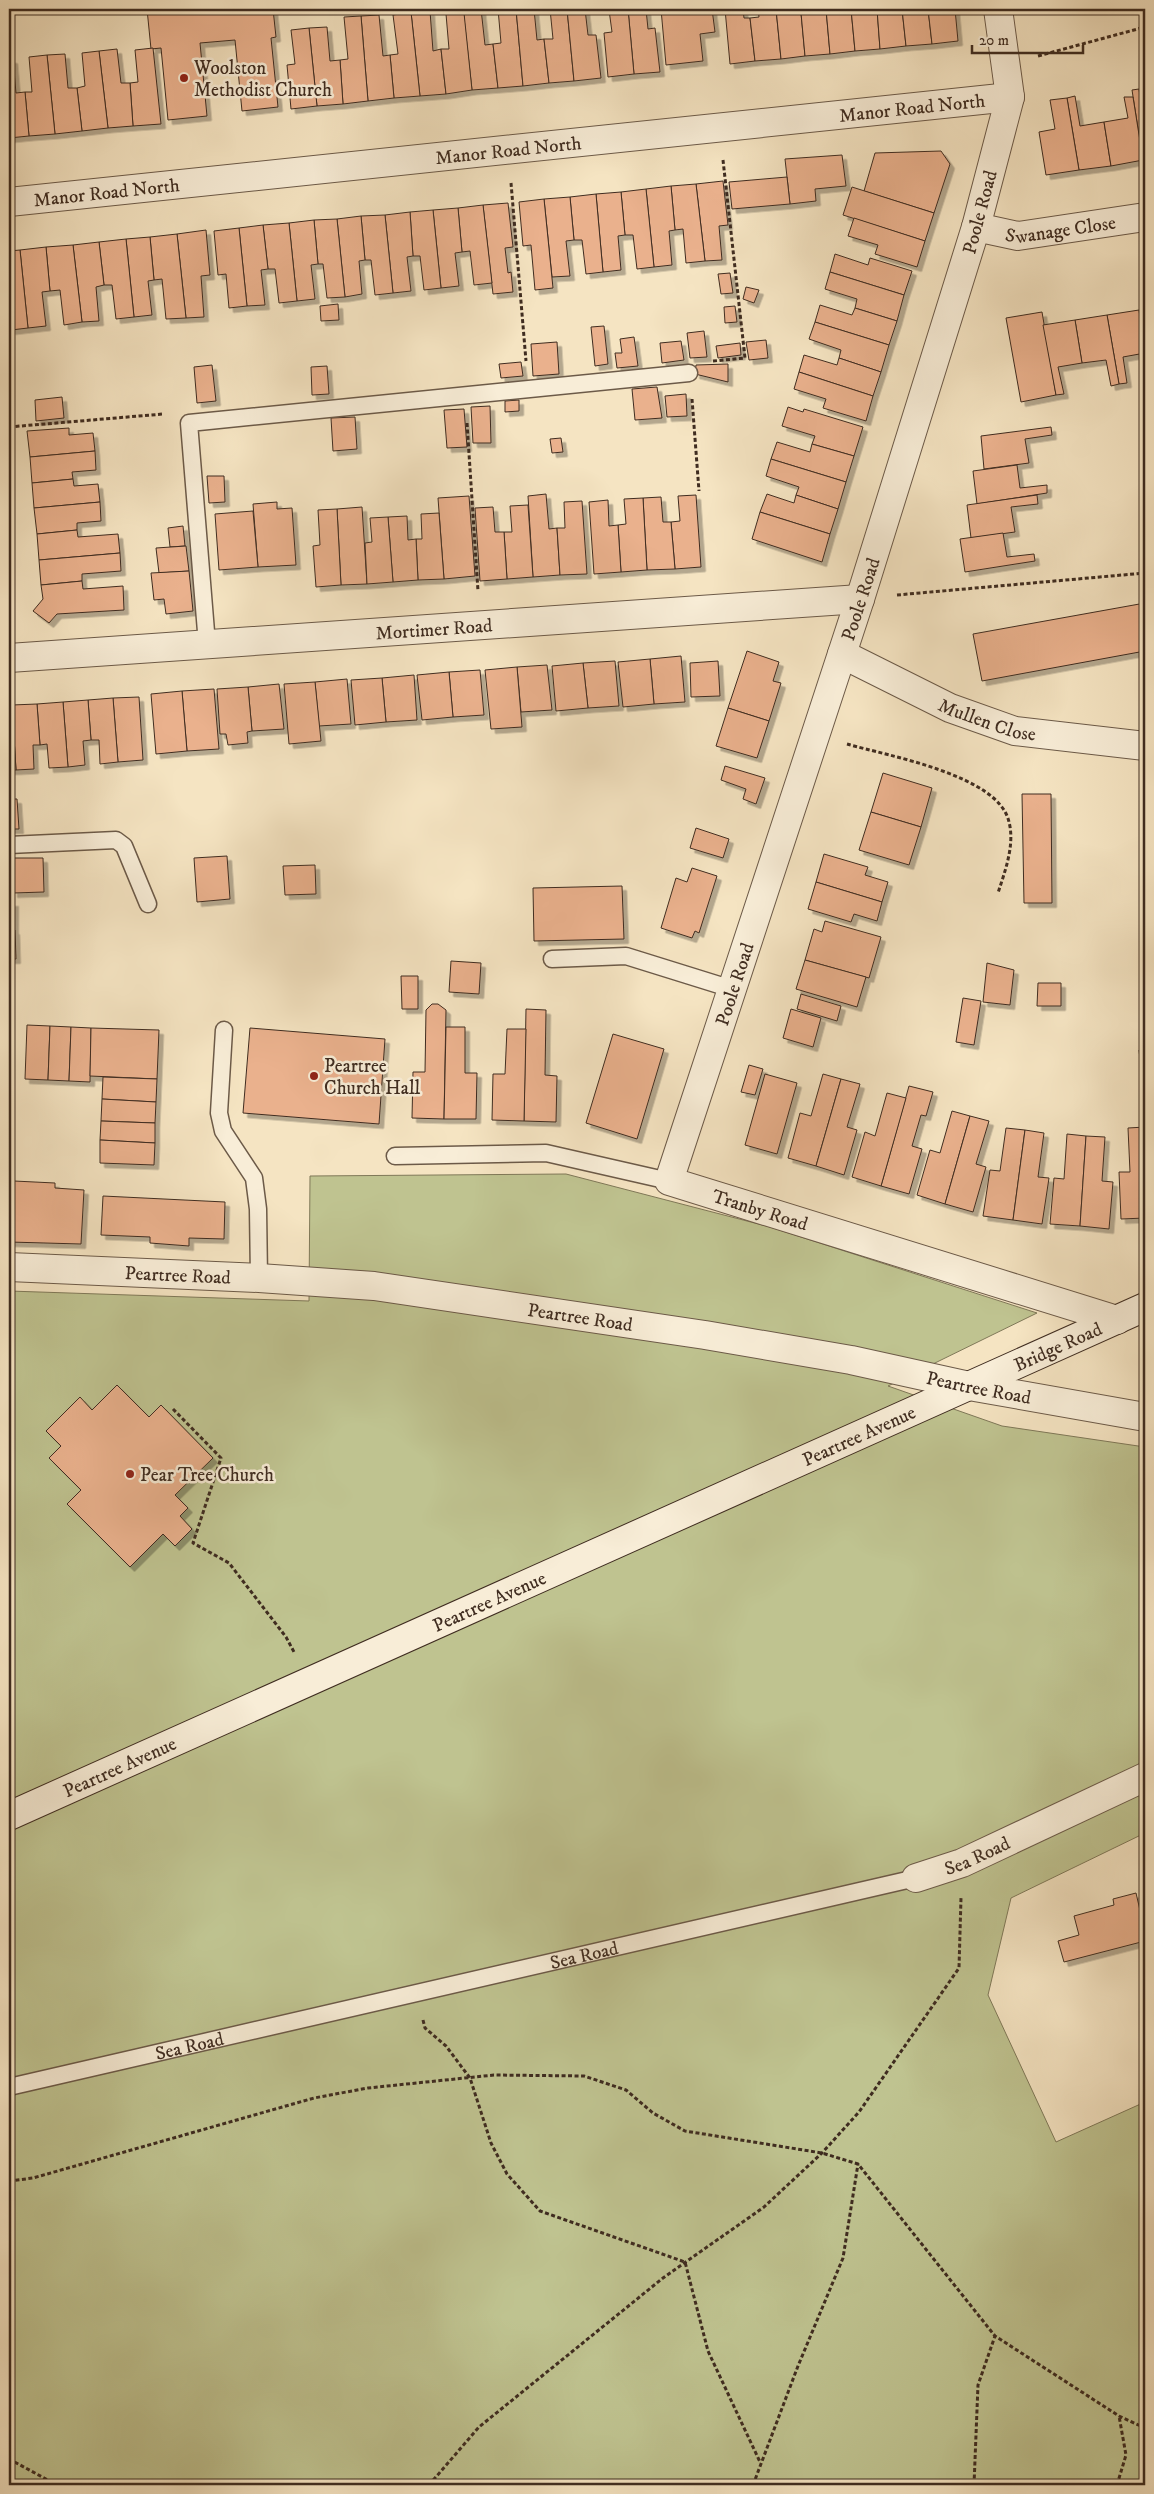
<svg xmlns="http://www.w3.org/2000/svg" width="1154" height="2494" viewBox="0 0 1154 2494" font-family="'IM FELL DW Pica',serif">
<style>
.green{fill:#bfc390;stroke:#7f7858}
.building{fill:#eab18d;stroke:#3f2c20;filter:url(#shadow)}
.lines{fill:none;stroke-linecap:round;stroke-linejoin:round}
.lane-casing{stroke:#6c5a48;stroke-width:19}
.street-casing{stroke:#6c5a48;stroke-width:30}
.secondary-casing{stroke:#3f2c20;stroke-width:30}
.path{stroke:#3f2c20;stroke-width:3;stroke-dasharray:4 2.5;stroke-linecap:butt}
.lane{stroke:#f8edd7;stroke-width:16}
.street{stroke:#f8edd7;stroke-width:28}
.secondary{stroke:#f8edd7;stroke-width:28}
.poi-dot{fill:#8f2418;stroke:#f8edd7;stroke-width:2}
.labels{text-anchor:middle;stroke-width:5;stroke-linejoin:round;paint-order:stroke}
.poi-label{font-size:19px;fill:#3f2c20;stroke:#f8edd7;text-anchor:start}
.street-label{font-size:19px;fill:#3f2c20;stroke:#f8edd7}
</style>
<defs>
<filter id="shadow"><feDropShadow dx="4.5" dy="4.5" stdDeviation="0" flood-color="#0004"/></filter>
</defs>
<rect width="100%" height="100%" fill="#f5e4c2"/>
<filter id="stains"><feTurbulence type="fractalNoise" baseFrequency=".004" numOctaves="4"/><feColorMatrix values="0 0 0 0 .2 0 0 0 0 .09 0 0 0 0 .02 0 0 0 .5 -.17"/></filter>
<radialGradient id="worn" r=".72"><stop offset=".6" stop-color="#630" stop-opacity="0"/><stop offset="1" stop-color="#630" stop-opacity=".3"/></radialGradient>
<polygon class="green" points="566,1174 770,1227 1037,1313 888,1386 1002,1426 1145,1447 1145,1833 1011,1898 988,1995 1056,2142 1145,2102 1145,2485 9,2485 9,1291 309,1301 310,1176"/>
<g class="building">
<polygon points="147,9 273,9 276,37 271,38 278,107 242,111 235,40 200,43 207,116 168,120 161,48 151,49"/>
<polygon points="463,9 481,9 485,45 493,44 498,88 472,90"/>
<polygon points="498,9 516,9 523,86 498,88 493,44 501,43"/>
<polygon points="516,9 534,9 537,40 544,39 549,83 523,86"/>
<polygon points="550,9 567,9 574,81 549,83 544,39 553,39"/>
<polygon points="567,9 585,9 588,35 596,35 601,78 574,81"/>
<polygon points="628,9 646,9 648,29 655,28 660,72 634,74"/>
<polygon points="628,9 634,74 608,77 604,33 612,32 609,10"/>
<polygon points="661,9 712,9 715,32 700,34 703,61 666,65"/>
<polygon points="725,9 743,9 744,18 750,18 755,61 730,64"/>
<polygon points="758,9 776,9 781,59 755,61 750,18 759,17"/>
<polygon points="776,9 793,9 794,13 801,13 805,56 781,59"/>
<polygon points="808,9 826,9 830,54 805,56 801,13 808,12"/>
<polygon points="826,9 851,9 855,51 830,54"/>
<polygon points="851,9 877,9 880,49 855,51"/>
<polygon points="877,9 902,9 906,46 880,49"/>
<polygon points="902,9 928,9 932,44 906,46"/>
<polygon points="928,9 955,9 958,41 932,44"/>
<polygon points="430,11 433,51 441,49 446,94 420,96 411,12"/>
<polygon points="411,12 420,96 394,98 390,55 398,54 393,15"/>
<polygon points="464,13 472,90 446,94 441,49 449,49 446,14"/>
<polygon points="379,15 383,56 390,55 394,98 368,101 361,16"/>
<polygon points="361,16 368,101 343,104 340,60 348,59 344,17"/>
<polygon points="327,27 330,61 340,60 343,104 317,106 309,28"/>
<polygon points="309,28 317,106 291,109 287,65 295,64 291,30"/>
<polygon points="153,48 161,124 133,126 130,83 138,82 135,50"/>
<polygon points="117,49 121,83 130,83 133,126 108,128 99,51"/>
<polygon points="99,51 108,128 82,131 77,88 85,86 82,53"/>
<polygon points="65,54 68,88 77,88 82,131 55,134 47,55"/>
<polygon points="47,55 55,134 29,136 25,92 32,92 29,57"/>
<polygon points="9,59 13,59 16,93 25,92 29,136 9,138"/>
<polygon points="1139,89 1142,110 1145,109 1145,154 1142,154 1132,90"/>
<polygon points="1075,96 1080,126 1104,122 1111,166 1079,170 1067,98"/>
<polygon points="1124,97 1133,97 1143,160 1111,166 1104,122 1128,118"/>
<polygon points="1067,98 1079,170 1046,175 1039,132 1055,129 1050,100"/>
<polygon points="941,151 950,164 934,213 864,191 875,153"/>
<polygon points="842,155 846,186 815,189 816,201 790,204 785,159"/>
<polygon points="787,177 790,204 732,209 729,182"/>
<polygon points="723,181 728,225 719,226 722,260 705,261 696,184"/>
<polygon points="696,184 705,261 686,263 683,229 675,230 671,186"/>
<polygon points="671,186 675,230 669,231 672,265 654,267 646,189"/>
<polygon points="852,187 934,213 925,241 843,215"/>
<polygon points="646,189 654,267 637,269 633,235 625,235 621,192"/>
<polygon points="621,192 625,235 618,236 621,270 603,272 596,194"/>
<polygon points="596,194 603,272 586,274 582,240 574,240 570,197"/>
<polygon points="570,197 574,240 566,241 570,276 552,277 544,199"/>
<polygon points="544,199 553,288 535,290 531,245 523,246 519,202"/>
<polygon points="508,203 513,247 505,248 508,273 511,272 513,292 493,294 483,205"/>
<polygon points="483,205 492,283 474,285 470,251 462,252 458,208"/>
<polygon points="458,208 462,252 455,253 459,286 441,288 433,210"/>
<polygon points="433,210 441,288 424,290 420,256 413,256 410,212"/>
<polygon points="410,212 413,256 407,257 411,291 393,293 385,215"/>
<polygon points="385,215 393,293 375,295 371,260 365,260 361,216"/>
<polygon points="361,216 365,260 359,261 362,294 345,297 337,219"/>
<polygon points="854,218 925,241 917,267 875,254 878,245 848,236"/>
<polygon points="337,219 345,297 327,298 323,264 318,264 314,220"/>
<polygon points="314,220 318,264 311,265 315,299 297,301 289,223"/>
<polygon points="289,223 297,301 279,303 275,269 268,269 263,225"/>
<polygon points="263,225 268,269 261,270 265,305 247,306 239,228"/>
<polygon points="239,228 247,306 229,308 226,274 218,275 214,231"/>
<polygon points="206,230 210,275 201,276 204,317 186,318 177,234"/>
<polygon points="177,234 186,318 166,319 162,279 154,280 150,237"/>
<polygon points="150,237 154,280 148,281 152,315 134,317 126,239"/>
<polygon points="126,239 134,317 116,319 112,285 104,285 99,242"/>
<polygon points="99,242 104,285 96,287 99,321 82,322 73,245"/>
<polygon points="73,245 82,322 64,325 60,290 50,291 46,247"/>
<polygon points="46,247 50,291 42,292 46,326 28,328 20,250"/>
<polygon points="20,250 28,328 11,330 9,251"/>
<polygon points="835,254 868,265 870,258 912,271 904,295 830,272"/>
<polygon points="830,272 904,295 897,321 855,308 857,299 825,289"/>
<polygon points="730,273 733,293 721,294 718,274"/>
<polygon points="746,287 759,290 754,303 743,299"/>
<polygon points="338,304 339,320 321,321 320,306"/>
<polygon points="820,305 852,315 855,308 897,321 889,345 815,322"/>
<polygon points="735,306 737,322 725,323 724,307"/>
<polygon points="1145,309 1145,347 1139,310"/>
<polygon points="1139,310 1145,353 1123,357 1127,383 1119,384 1107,315"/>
<polygon points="1042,312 1056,395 1021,402 1006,318"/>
<polygon points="1107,315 1119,384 1111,386 1106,360 1082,363 1075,320"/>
<polygon points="1075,320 1082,363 1058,367 1064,394 1056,395 1043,325"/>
<polygon points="815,322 889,345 881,372 839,358 841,350 809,339"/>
<polygon points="604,326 608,364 595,366 591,327"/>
<polygon points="704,331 707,357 690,358 687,333"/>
<polygon points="634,337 638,366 617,368 615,353 622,353 620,339"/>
<polygon points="766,340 768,358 749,360 746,342"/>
<polygon points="681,341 684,360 662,363 660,343"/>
<polygon points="557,342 559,374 533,376 531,344"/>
<polygon points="740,343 741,355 718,358 716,346"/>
<polygon points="804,355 837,365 839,358 881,372 873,396 799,372"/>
<polygon points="521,362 523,376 501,378 499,364"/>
<polygon points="728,364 728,382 695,374 696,365"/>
<polygon points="212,365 216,401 197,403 194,367"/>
<polygon points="327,366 329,394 312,395 311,367"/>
<polygon points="799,372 873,396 866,421 823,408 826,399 794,389"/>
<polygon points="657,387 662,418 635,420 632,389"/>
<polygon points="686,394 687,416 667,417 665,396"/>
<polygon points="62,397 64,418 36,421 35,400"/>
<polygon points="519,400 519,411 505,412 505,401"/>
<polygon points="490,406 491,443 473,443 471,407"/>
<polygon points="788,407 803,412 804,409 863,427 854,456 812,444 815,436 782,426"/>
<polygon points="464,409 467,447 447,448 444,410"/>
<polygon points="355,417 357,449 333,451 331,418"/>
<polygon points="1051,427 1052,435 1025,439 1029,463 984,469 981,436"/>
<polygon points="69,428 69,435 93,433 95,451 30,457 27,431"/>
<polygon points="561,438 563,452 552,453 550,439"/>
<polygon points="777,442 810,452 812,444 854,456 846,482 771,459"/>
<polygon points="95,451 96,470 72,472 73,479 32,483 30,457"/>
<polygon points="771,459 846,482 838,509 796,495 799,487 766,476"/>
<polygon points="1017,465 1020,488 1047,485 1047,493 977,504 973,471"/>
<polygon points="207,476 224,476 225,502 209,503"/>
<polygon points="73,479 74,486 98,484 100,502 34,508 32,483"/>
<polygon points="546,494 549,529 557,528 560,575 533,577 528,496"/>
<polygon points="767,494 794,503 796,495 838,509 830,534 760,512"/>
<polygon points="696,495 701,567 675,569 671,522 680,521 678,496"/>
<polygon points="1037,495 1038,504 1011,507 1015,532 971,538 967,505"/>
<polygon points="469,496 475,576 444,579 438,498"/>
<polygon points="661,497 663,522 671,522 675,569 647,570 643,498"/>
<polygon points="643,498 647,570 621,572 618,525 626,524 624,499"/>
<polygon points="608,500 609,526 618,525 621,572 594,574 589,502"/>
<polygon points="582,501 587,574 560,575 557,528 565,528 564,502"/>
<polygon points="100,502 101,521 77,523 77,530 37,534 34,508"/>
<polygon points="277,502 277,509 292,508 296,565 258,567 253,504"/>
<polygon points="528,505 533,577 507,579 504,532 512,532 510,506"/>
<polygon points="362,507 367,584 341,585 337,509"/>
<polygon points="493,507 495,532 504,532 507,579 480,581 475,508"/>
<polygon points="337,509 341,585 316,587 313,546 320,545 318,510"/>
<polygon points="253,511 258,567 219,570 215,514"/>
<polygon points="760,512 830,534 822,562 752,539"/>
<polygon points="439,513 444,579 418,580 416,539 422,539 421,514"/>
<polygon points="407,516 408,540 416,539 418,580 393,582 388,517"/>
<polygon points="388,517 393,582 367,584 365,543 372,542 370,518"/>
<polygon points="183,526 185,546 170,547 168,528"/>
<polygon points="77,530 78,537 118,534 120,553 39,560 37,534"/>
<polygon points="1003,533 1007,557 1034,554 1035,561 965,572 960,539"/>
<polygon points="186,546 189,571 159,573 156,548"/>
<polygon points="120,553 121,571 82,574 82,581 41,585 39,560"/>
<polygon points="189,571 193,611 166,614 164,599 154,600 151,573"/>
<polygon points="82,581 83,589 123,586 124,610 57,614 49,623 33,611 43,599 41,585"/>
<polygon points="1145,603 1145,651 982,681 973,634"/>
<polygon points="747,651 779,662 773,681 781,683 769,721 728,708"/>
<polygon points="681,656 685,702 654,704 650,659"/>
<polygon points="650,659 654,704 623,707 618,662"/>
<polygon points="615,661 619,706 588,708 583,663"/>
<polygon points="718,661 720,696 691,697 690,663"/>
<polygon points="583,663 588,708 556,711 552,666"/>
<polygon points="547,665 552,710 521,712 517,667"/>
<polygon points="517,667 522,727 491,729 485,670"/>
<polygon points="480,670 484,715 453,717 449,672"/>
<polygon points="449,672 453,717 422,720 417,675"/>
<polygon points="414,675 417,720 386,722 382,678"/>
<polygon points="382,678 386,722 355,725 351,680"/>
<polygon points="347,679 351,724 319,726 315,682"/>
<polygon points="315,682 321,741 289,744 284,684"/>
<polygon points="279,684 284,729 252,731 248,687"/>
<polygon points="248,687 252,731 247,732 248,743 228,745 226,734 220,734 217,689"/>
<polygon points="214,689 219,749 187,751 182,691"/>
<polygon points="182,691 187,751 156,754 151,694"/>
<polygon points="139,697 143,760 118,762 113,698"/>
<polygon points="113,698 118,762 100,764 99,740 91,740 88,700"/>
<polygon points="88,700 91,740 83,741 85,765 68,767 63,702"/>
<polygon points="63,702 68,767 49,768 47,744 40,745 37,704"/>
<polygon points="37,704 40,745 33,745 34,769 16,770 12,705"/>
<polygon points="12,705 16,770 9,770 9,706"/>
<polygon points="728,708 769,721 757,758 716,746"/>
<polygon points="725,766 765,778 756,804 743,799 746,789 721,780"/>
<polygon points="883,773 932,788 921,827 871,812"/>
<polygon points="1022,794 1051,794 1052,903 1024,903"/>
<polygon points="9,799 17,799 19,829 9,829"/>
<polygon points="871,812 921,827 909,865 859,850"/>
<polygon points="696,828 729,839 723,858 690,848"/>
<polygon points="824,854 868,867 865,875 888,882 882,902 816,882"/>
<polygon points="227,856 230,899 197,902 194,858"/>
<polygon points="9,858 43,858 44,892 13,893 13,884 9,884"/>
<polygon points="315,865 316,894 285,895 283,866"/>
<polygon points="692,868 717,876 699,933 695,931 692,938 661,928 676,878 687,882"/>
<polygon points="816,882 882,902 877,921 854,914 851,922 808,909"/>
<polygon points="622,886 624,939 534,941 533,888"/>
<rect x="9" y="902" width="5" height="28"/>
<polygon points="825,921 881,937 869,978 805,960 814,929 822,932"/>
<polygon points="9,930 15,930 16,959 9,959"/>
<polygon points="805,960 866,977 857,1007 796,989"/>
<polygon points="451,961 481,963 479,994 449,992"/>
<polygon points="987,963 1014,970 1010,1005 983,1002"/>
<polygon points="401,976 418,976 418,1009 402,1009"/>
<polygon points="1038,983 1061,983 1061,1006 1037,1006"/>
<polygon points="801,994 841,1006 837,1021 797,1009"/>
<polygon points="963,998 981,1001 974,1045 956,1042"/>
<polygon points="432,1004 438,1004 446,1010 444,1119 412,1118 413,1072 425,1072 426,1010"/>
<polygon points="526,1009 546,1010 545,1075 557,1076 556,1122 524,1121"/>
<polygon points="791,1009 821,1018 813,1047 783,1038"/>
<polygon points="27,1025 50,1026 48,1080 25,1079"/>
<polygon points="50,1026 71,1027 69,1081 48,1080"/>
<polygon points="71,1027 91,1028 90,1082 69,1081"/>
<polygon points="446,1027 465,1027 465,1073 477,1073 476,1119 444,1119"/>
<polygon points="91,1028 159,1030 157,1079 90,1076"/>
<polygon points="250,1028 385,1039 379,1124 243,1113"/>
<polygon points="507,1029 526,1029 524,1121 492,1120 493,1074 505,1074"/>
<polygon points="613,1034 664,1049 637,1139 586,1123"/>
<polygon points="1139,1050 1145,1050 1145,1105"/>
<polygon points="749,1065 763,1069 755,1095 741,1092"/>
<polygon points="765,1074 797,1083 777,1154 745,1145"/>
<polygon points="823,1074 841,1079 816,1166 788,1158 800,1113 811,1116"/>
<polygon points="103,1077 157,1079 156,1102 102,1099"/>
<polygon points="841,1079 860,1084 847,1127 857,1130 844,1175 816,1166"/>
<polygon points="909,1086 933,1092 926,1116 921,1115 912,1146 922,1149 909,1194 881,1186"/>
<polygon points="887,1093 906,1098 881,1186 852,1177 865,1132 875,1136"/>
<polygon points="102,1099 156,1102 155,1123 101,1121"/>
<polygon points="952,1111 970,1116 945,1204 917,1195 930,1150 940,1153"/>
<polygon points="970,1116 989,1121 976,1164 986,1167 973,1212 945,1204"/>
<polygon points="101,1121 155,1123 155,1143 100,1140"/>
<polygon points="1145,1127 1145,1218 1121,1219 1119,1172 1130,1172 1128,1128"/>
<polygon points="1006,1128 1025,1130 1013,1220 983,1216 990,1170 1000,1171"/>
<polygon points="1025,1130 1044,1133 1038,1177 1049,1178 1042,1224 1013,1220"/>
<polygon points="1067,1134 1086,1136 1080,1226 1050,1224 1054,1178 1064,1179"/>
<polygon points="1086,1136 1105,1137 1102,1181 1113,1182 1109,1229 1080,1226"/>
<polygon points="100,1140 155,1143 154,1165 100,1163"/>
<polygon points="14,1181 55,1183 55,1188 84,1190 81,1244 9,1242 9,1187 14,1187"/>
<polygon points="103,1196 225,1202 224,1239 189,1238 189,1246 150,1243 150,1237 101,1235"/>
<polygon points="117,1385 149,1417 161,1405 213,1458 175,1495 188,1508 180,1516 192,1529 175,1546 163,1534 130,1567 67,1504 81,1490 49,1458 61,1446 46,1431 80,1397 92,1410"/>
<polygon points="1136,1893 1145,1932 1145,1941 1064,1962 1058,1941 1079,1935 1074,1916 1114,1905 1113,1899"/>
</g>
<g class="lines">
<g class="lane-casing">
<g id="lane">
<polyline points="207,644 189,423 689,373"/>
<polyline points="9,845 116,840 124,846 148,904"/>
<polyline points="552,959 626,956 732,989"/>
<polyline points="224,1030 219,1113 223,1131 254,1178 258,1209 259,1278"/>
<polyline points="395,1156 546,1153 669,1181"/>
<path id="s1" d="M9 2087 916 1878"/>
</g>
</g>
<g class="street-casing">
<g id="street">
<path id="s2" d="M998 9 1010 97 976 227 860 599 669 1181 1117 1320"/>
<path id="s3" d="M9 202 1010 97"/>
<path id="s4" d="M976 227 1018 236 1145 217"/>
<path id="s5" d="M842 654 950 708 1015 731 1145 746"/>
<path id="s6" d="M9 658 860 599"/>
<path id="s7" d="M9 1267 259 1278 374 1286 705 1335 851 1360 969 1386 1145 1417"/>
<path id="s8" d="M916 1878 962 1863 1145 1777"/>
</g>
</g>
<g class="secondary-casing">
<g id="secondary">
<path id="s9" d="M9 1816 1145 1307"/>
</g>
</g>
<g class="path">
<polyline points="1038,56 1145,27"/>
<polyline points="511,183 526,361"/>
<polyline points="713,361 745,358 723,160"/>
<polyline points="692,399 699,491"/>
<polyline points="467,423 478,591"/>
<polyline points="9,427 163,414"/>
<polyline points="897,595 1145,573"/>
<path d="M847 744C888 756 999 775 1009 822 1015 845 1005 871 998 893"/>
<polyline points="173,1409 221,1458 193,1543 229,1563 286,1637 294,1652"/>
<polyline points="423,2020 425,2028 446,2046 470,2078 491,2143 507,2174 540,2211 685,2262 708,2351 760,2462"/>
<polyline points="9,2181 33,2178 314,2098 368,2088 494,2075 584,2076 626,2090 653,2113 685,2131 822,2153 858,2164 995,2336 1119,2416 1145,2428"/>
<polyline points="9,2459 57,2485"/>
<polyline points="429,2485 479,2427 663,2278 764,2207 822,2153 859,2112 959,1968 961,1898"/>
<polyline points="753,2485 798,2366 843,2258 858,2164"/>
<polyline points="974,2485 978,2385 995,2336"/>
<polyline points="1117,2485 1126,2455 1119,2416"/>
</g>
<use href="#lane" class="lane"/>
<use href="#street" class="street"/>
<use href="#secondary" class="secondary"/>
</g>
<g class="poi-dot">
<circle cx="184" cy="78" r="5"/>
<circle cx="314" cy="1076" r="5"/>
<circle cx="130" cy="1474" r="5"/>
</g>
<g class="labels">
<g class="poi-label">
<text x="194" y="74">Woolston<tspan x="194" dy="22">Methodist Church</tspan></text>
<text x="324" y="1072">Peartree<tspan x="324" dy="22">Church Hall</tspan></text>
<text x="140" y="1481">Pear Tree Church</text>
</g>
<g class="street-label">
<text dy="7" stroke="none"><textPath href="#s3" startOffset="908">Manor Road North</textPath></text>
<text dy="7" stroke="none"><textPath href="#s3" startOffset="502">Manor Road North</textPath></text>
<text dy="7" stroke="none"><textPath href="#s3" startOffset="98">Manor Road North</textPath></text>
<text transform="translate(979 212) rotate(-75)" y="7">Poole Road</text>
<text dy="7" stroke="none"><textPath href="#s4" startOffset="86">Swanage Close</textPath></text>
<text transform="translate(860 599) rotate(-72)" y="7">Poole Road</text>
<text dy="7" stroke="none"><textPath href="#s6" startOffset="426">Mortimer Road</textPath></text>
<text dy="7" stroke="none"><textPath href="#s5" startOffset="160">Mullen Close</textPath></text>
<text transform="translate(734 984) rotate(-72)" y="7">Poole Road</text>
<text dy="7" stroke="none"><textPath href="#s2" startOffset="1321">Tranby Road</textPath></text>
<text dy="7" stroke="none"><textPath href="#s7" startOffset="169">Peartree Road</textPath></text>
<text dy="7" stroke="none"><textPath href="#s7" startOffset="574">Peartree Road</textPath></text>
<text dy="7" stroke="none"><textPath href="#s9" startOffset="1149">Bridge Road</textPath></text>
<text dy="7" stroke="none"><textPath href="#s7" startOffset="979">Peartree Road</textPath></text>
<text dy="7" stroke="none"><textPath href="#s9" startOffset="931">Peartree Avenue</textPath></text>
<text dy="7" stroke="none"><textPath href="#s9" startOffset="526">Peartree Avenue</textPath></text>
<text dy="7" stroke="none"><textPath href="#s9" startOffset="121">Peartree Avenue</textPath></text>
<text dy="7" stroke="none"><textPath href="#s8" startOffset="65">Sea Road</textPath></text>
<text dy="7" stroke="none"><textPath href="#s1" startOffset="590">Sea Road</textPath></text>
<text dy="7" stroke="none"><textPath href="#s1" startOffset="185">Sea Road</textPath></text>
</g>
</g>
<rect width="1154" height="2494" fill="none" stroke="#f5e4c2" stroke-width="30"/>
<rect x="10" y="10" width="1134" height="2474" fill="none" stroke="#3f2c20" stroke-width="2.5"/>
<rect x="15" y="15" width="1124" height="2464" fill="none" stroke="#3f2c20"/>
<path d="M972 45v8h111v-8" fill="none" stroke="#3f2c20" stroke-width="2.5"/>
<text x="979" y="45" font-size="15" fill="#3f2c20" stroke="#f8edd7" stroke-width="4" paint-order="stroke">20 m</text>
<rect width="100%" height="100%" filter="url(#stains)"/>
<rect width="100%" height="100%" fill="url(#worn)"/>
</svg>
